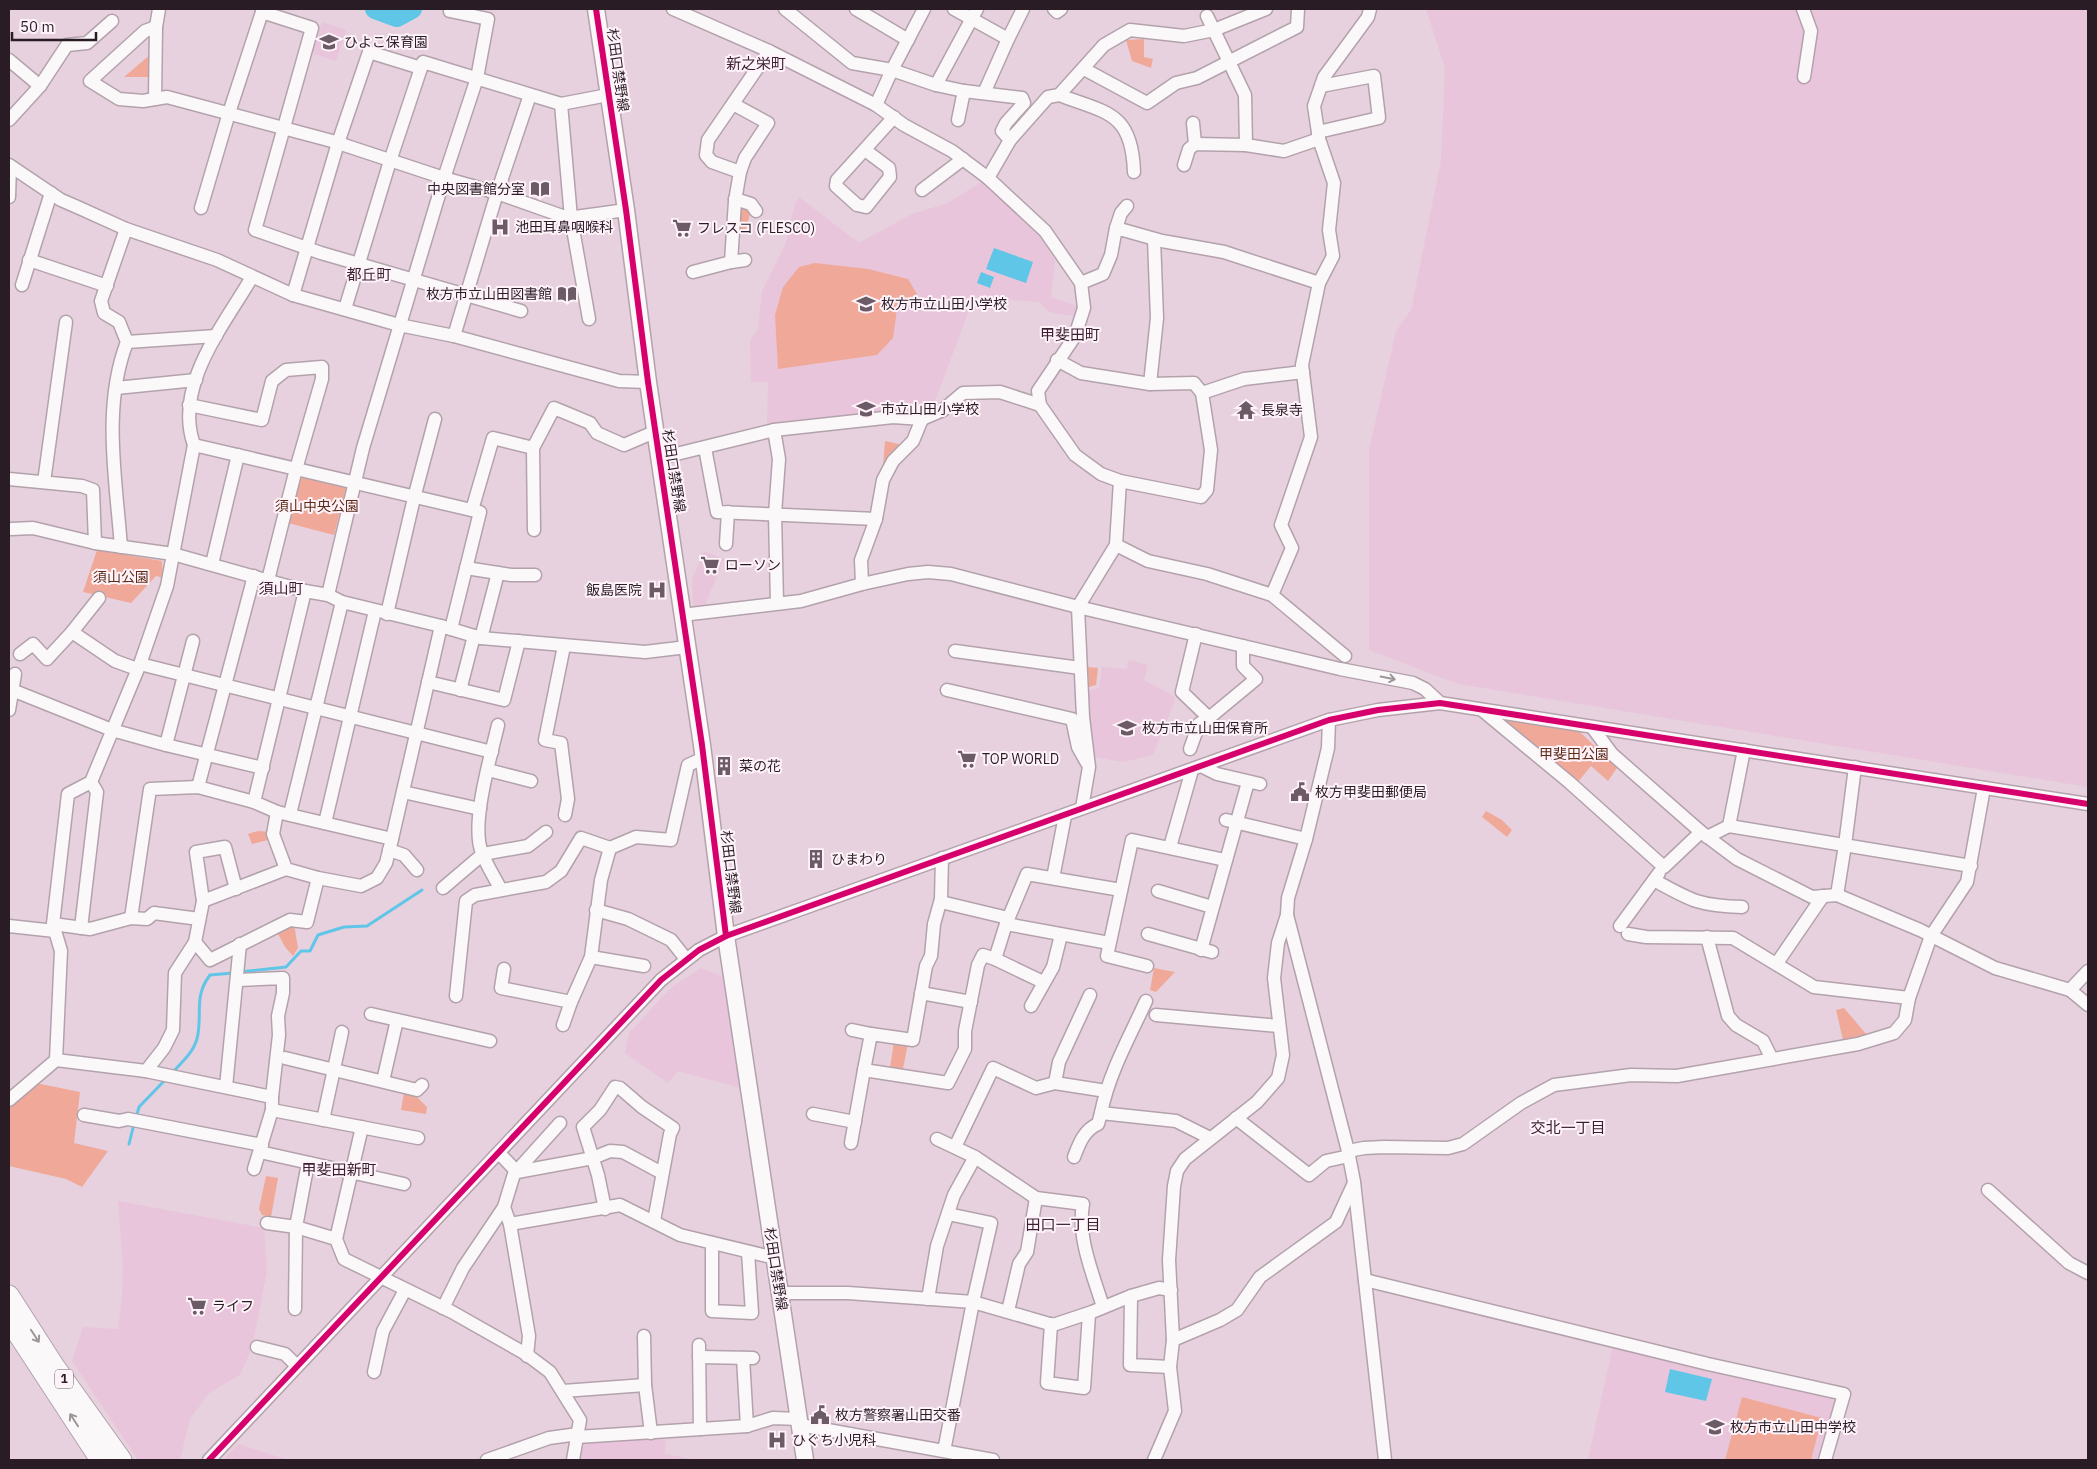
<svg xmlns="http://www.w3.org/2000/svg" width="2097" height="1469" viewBox="0 0 2097 1469" font-family="'IBM Plex Sans','Noto Sans JP',sans-serif">
<style>
.built{fill:#e8c5db}
.green{fill:#f0a998}
.water{fill:#60c6e7}
.lines{fill:none;stroke-linecap:round;stroke-linejoin:round}
.stream{stroke:#60c6e7;stroke-width:3}
.river{stroke:#60c6e7;stroke-width:20}
.minor-casing{stroke:#b3a2ac;stroke-width:15}
.major-casing{stroke:#b3a2ac;stroke-width:19}
.highway-casing{stroke:#b3a2ac;stroke-width:21}
.minor{stroke:#fbf8fa;stroke-width:12}
.major{stroke:#fbf8fa;stroke-width:16}
.highway{stroke:#fbf8fa;stroke-width:19}
.cycleway-casing{stroke:#fff3fa;stroke-width:9}
.cycleway{stroke:#d6006c;stroke-width:6}
.oneway{stroke:#9d959a}
.labels{text-anchor:middle;stroke-width:4;stroke-linejoin:round;paint-order:stroke}
.shield{fill:#fff3fa;stroke:#6a5c65;stroke-width:1}
.shield-label{font-size:12px;font-weight:bold;fill:#2a1c25}
.poi-label{font-size:14px;fill:#2a1c25;stroke:#fff3fa;text-anchor:start}
.street-label{font-size:14px;fill:#2a1c25;stroke:#fff3fa}
.park-label{font-size:14px;fill:#5c2b18;stroke:#fff3fa}
.neighbourhood-label{font-size:15px;fill:#3b1e31;stroke:#fff3fa}
</style>
<rect width="100%" height="100%" fill="#e7d1de"/>
<g class="built">
<polygon points="1426,9 2088,9 2088,787 1458,684 1369,650 1369,450 1396,331 1411,310 1441,160 1445,68"/>
<polygon points="322,22 346,30 336,61 312,53"/>
<polygon points="983,181 1033,226 1055,260 1051,297 1077,306 1074,316 1049,312 1039,302 974,297 931,412 767,427 768,382 751,382 750,341 758,329 762,291 786,243 794,207 799,197 859,243 912,214 948,203"/>
<polygon points="704,551 724,559 704,607 693,608 692,579"/>
<polygon points="1129,660 1148,665 1144,680 1172,695 1175,700 1153,755 1123,762 1094,757 1086,692 1099,688 1102,667 1126,669"/>
<polygon points="701,968 728,979 745,1089 678,1071 668,1083 625,1053 629,1033 672,987"/>
<polygon points="118,1201 264,1228 267,1271 252,1348 240,1375 209,1393 190,1419 180,1460 138,1460 72,1361 83,1327 118,1329 122,1296 123,1266"/>
<polygon points="1614,1341 1844,1394 1825,1460 1588,1460"/>
<polygon points="666,1438 665,1454 697,1460 579,1460 585,1443"/>
<polygon points="238,1444 288,1460 223,1460"/>
</g>
<g class="green">
<polygon points="1144,39 1144,57 1153,59 1151,68 1132,61 1126,40"/>
<polygon points="151,54 151,77 124,77"/>
<polygon points="741,204 750,213 746,230 739,231"/>
<polygon points="815,263 868,269 908,279 917,294 898,303 893,338 877,355 778,369 775,315 783,287 799,267"/>
<polygon points="885,441 903,445 883,466"/>
<polygon points="300,477 346,488 334,535 288,523"/>
<polygon points="97,550 162,561 163,578 156,576 131,603 83,592"/>
<polygon points="1088,667 1098,668 1096,685 1089,687"/>
<polygon points="1504,719 1580,732 1617,768 1608,781 1591,766 1577,783"/>
<polygon points="1486,811 1502,820 1512,830 1507,837 1482,817"/>
<polygon points="258,831 270,832 272,839 252,844 248,834"/>
<polygon points="294,924 298,948 293,956 285,947 276,930"/>
<polygon points="1154,968 1175,972 1156,992 1150,990"/>
<polygon points="1844,1008 1867,1035 1843,1040 1836,1010"/>
<polygon points="894,1041 908,1043 903,1069 890,1068"/>
<polygon points="36,1083 80,1092 74,1143 108,1151 82,1187 66,1179 9,1166 9,1107"/>
<polygon points="404,1092 413,1093 427,1107 426,1114 401,1110"/>
<polygon points="266,1176 278,1178 271,1217 262,1215 259,1209"/>
<polygon points="1742,1397 1822,1418 1811,1460 1725,1460"/>
</g>
<g class="water">
<polygon points="994,248 1033,262 1026,283 986,269"/>
<polygon points="981,272 994,277 990,288 977,283"/>
<polygon points="1670,1369 1712,1379 1706,1401 1665,1392"/>
</g>
<g class="lines">
<g class="stream">
<polyline points="239,972 286,967 301,951 310,951 318,935 344,927 367,926 422,890"/>
<path d="M171 1074C181 1063 193 1053 197 1039 203 1015 193 997 210 975L233 973"/>
<polyline points="136,1118 139,1107 167,1078"/>
<polyline points="129,1144 134,1124"/>
</g>
<polyline class="river" points="375,9 397,17 412,9"/>
<g class="minor-casing">
<g id="minor">
<polyline points="673,9 769,51 876,105 904,125 952,151 988,178 1045,231 1081,283 1084,308 1075,336 1038,391 1040,405 1075,455 1101,474 1120,481 1201,497 1207,490 1211,450 1202,393 1194,383 1150,384 1081,373 1057,360"/>
<polyline points="785,9 852,63 892,70 876,105"/>
<polyline points="856,9 908,40"/>
<polyline points="924,9 892,70 936,85 964,91 1022,98 1024,103 1006,123 1002,131 1010,140"/>
<polyline points="954,9 1008,39 984,93"/>
<polyline points="1054,9 1057,12 1061,9"/>
<polyline points="1803,9 1811,31 1804,77"/>
<polyline points="262,12 312,28 255,230 321,253 521,311"/>
<polyline points="1207,16 1245,95 1246,145 1284,151 1319,139 1334,183 1329,230 1333,256 1319,283"/>
<polyline points="156,27 145,31 90,81 119,99 143,101 167,97 332,141 444,178 477,78 488,19 450,11 450,9"/>
<polyline points="1008,39 1023,9"/>
<polyline points="9,60 40,86"/>
<polyline points="1084,69 1147,103 1176,83 1197,78 1297,27 1298,9"/>
<polyline points="936,85 977,9"/>
<path d="M1059 95C1107 113 1132 112 1134 172"/>
<polyline points="155,99 156,27 159,9"/>
<polyline points="561,104 571,218 589,319"/>
<polyline points="733,104 768,123 745,158 740,172"/>
<polyline points="9,120 40,86 67,45 87,43 112,21"/>
<polyline points="958,120 964,91"/>
<polyline points="1193,123 1195,144"/>
<polyline points="1318,132 1379,118 1374,76 1321,86"/>
<polyline points="1319,139 1314,106 1324,77 1368,17 1370,9"/>
<polyline points="865,150 889,168 890,177 866,207 857,205 836,186 837,180 894,117"/>
<polyline points="9,165 61,200 75,206 126,229 217,260 293,295 399,325 454,336 619,381 648,382"/>
<polyline points="1184,165 1189,149 1195,144 1246,145"/>
<polyline points="988,178 1010,140 1048,97 1059,95 1104,45 1130,30 1184,36 1214,30 1266,9"/>
<polyline points="922,190 963,159"/>
<polyline points="9,197 10,166"/>
<polyline points="735,199 751,204 756,211"/>
<polyline points="201,208 229,113 263,9"/>
<polyline points="1116,228 1121,213 1127,206"/>
<polyline points="29,260 107,286"/>
<polyline points="731,262 745,260"/>
<polyline points="693,272 731,262 735,201 740,172 712,162 706,155 708,140 769,51"/>
<polyline points="1081,283 1103,274 1111,255 1116,228 1162,241 1224,252 1319,283 1302,365 1311,437 1281,525 1292,548 1272,595"/>
<polyline points="22,285 51,193"/>
<polyline points="293,295 338,143 369,52 421,68"/>
<polyline points="345,309 390,161 423,62 561,104 608,95"/>
<polyline points="454,336 497,193 530,95"/>
<polyline points="127,342 216,336"/>
<polyline points="1150,384 1157,318 1154,239"/>
<polyline points="116,388 196,380"/>
<polyline points="1202,393 1244,379 1303,372"/>
<polyline points="189,405 262,420 272,381 286,370 322,367 322,379 296,469 268,580"/>
<polyline points="774,430 779,459 775,514 777,603"/>
<polyline points="194,445 480,512 451,629"/>
<polyline points="705,448 717,512 876,519"/>
<polyline points="660,458 774,430 893,417 922,419 943,410 963,393 1000,392 1040,405"/>
<polyline points="9,479 82,486 93,490 95,543"/>
<polyline points="44,482 66,322"/>
<polyline points="472,510 493,438 533,448"/>
<polyline points="11,529 33,528 95,543 173,554 305,591 328,595 342,602 441,626 481,638 645,652 687,647"/>
<polyline points="534,530 533,448 554,408 590,423 597,433 624,445 652,433 656,434"/>
<polyline points="726,544 728,512"/>
<polyline points="1116,545 1148,561 1207,574 1272,595 1345,656"/>
<path d="M121 547C116 479 102 407 127 342L119 322 104 313 101 301 126 229"/>
<polyline points="212,564 238,455"/>
<polyline points="466,568 511,575 535,575"/>
<polyline points="862,584 861,560 876,519 883,480 893,461 913,441 922,419"/>
<polyline points="328,595 363,448 444,178 497,193 568,218 626,210"/>
<polyline points="387,614 414,498 435,419"/>
<polyline points="682,615 801,601 862,584 908,574 928,572 951,574 1078,607 1340,669 1413,683 1425,689 1440,703"/>
<polyline points="72,632 115,661 137,669"/>
<polyline points="1196,634 1182,692 1209,718 1256,679 1243,666 1243,646"/>
<polyline points="481,638 498,573"/>
<polyline points="564,646 545,740 561,743 568,799 565,815"/>
<polyline points="955,651 1080,668"/>
<polyline points="20,654 33,644 47,659 72,632 99,598"/>
<polyline points="140,664 492,752"/>
<polyline points="428,682 504,700 519,641"/>
<polyline points="12,690 112,730 166,745 263,768"/>
<polyline points="460,690 474,636"/>
<polyline points="947,690 1072,719 1078,747 1087,763"/>
<polyline points="9,710 15,674"/>
<polyline points="1482,710 1569,782 1664,867 1701,832"/>
<path d="M498 725C491 756 470 824 482 853 487 866 495 878 501 890"/>
<polyline points="1592,727 1612,754 1701,832 1737,859 1812,897 1837,895 1920,930 1995,968 2070,990 2088,1005"/>
<polyline points="166,745 193,641"/>
<polyline points="1190,749 1199,724 1209,718"/>
<polyline points="1201,766 1217,774 1260,784"/>
<polyline points="488,770 531,781"/>
<polyline points="198,787 254,576"/>
<polyline points="403,792 480,809"/>
<polyline points="254,802 305,591"/>
<polyline points="1082,808 1089,767 1083,717 1078,607 1116,545 1120,481"/>
<polyline points="277,812 273,834 286,869 318,878 361,886 377,878 386,863 392,839 441,626"/>
<polyline points="290,814 342,602"/>
<polyline points="1226,820 1306,839"/>
<polyline points="325,823 375,611"/>
<polyline points="1729,826 1744,750"/>
<polyline points="1707,837 1729,826 1971,866"/>
<polyline points="1170,847 1192,770"/>
<polyline points="389,850 404,855 417,870"/>
<polyline points="942,858 941,899 934,924 931,956 926,966 913,1040 871,1034 864,1070 948,1083 965,1049 965,1031 978,965 983,955 995,959 1006,924"/>
<polyline points="1053,878 1065,816"/>
<path d="M1654 880C1690 900 1699 906 1742 907"/>
<polyline points="443,888 483,854 528,846 546,832"/>
<polyline points="1158,891 1212,907"/>
<polyline points="1837,895 1845,845 1855,767"/>
<polyline points="203,901 286,869"/>
<polyline points="941,902 1008,918"/>
<polyline points="596,910 628,919 671,940 686,959"/>
<polyline points="1287,915 1348,1151 1354,1182 1385,1460"/>
<polyline points="131,918 150,789 198,787 254,802 277,812 392,839"/>
<polyline points="53,924 90,929 131,918 147,919 154,913 199,919"/>
<polyline points="9,926 55,931"/>
<polyline points="1620,926 1659,873"/>
<polyline points="81,928 97,792 91,782"/>
<polyline points="1148,934 1212,952"/>
<polyline points="1628,934 1646,937 1733,938 1814,987 1909,998"/>
<polyline points="1707,937 1728,1016 1736,1025 1763,1041 1772,1059"/>
<polyline points="195,942 210,960 290,920 307,922 318,878"/>
<polyline points="1109,943 1006,924 1027,874 1121,890"/>
<polyline points="1201,950 1248,782"/>
<polyline points="591,957 644,966"/>
<polyline points="995,959 1043,982"/>
<polyline points="1777,963 1823,896"/>
<polyline points="1147,966 1107,956 1132,840 1225,860"/>
<polyline points="504,969 501,988 571,1002 591,957 601,880 610,848 636,837 671,840 688,765 704,758"/>
<polyline points="238,980 283,978 283,993 278,1016 279,1035 272,1097"/>
<polyline points="2070,990 2088,971"/>
<polyline points="921,993 971,1002"/>
<polyline points="456,996 466,901 475,895 546,882 561,871 581,838 610,848"/>
<path d="M1146 1001C1129 1038 1109 1073 1101 1113L1176 1121 1210 1138"/>
<polyline points="1031,1006 1053,967 1061,935"/>
<polyline points="371,1014 490,1041"/>
<polyline points="1156,1015 1279,1026"/>
<polyline points="563,1025 571,1002"/>
<polyline points="852,1030 871,1034"/>
<polyline points="285,1058 417,1090 422,1085"/>
<polyline points="56,1060 146,1071 272,1097 272,1110 418,1138"/>
<polyline points="146,1071 164,1048 173,1030 175,973 195,942 203,901 196,852 225,847 236,889"/>
<polyline points="383,1081 397,1020"/>
<polyline points="1055,1083 1059,1062 1090,995"/>
<polyline points="226,1087 240,944"/>
<path d="M9 1100 56 1060 61 951 53 924 68 794 91 782 140 664 167 586 194 445C173 386 224 325 252 277"/>
<polyline points="813,1114 855,1122"/>
<polyline points="84,1115 119,1121 128,1119 262,1145"/>
<polyline points="1236,1118 1309,1175 1326,1161 1349,1156"/>
<polyline points="323,1120 342,1032"/>
<polyline points="362,1127 336,1239 344,1259 452,1312 526,1354 550,1372 580,1420 573,1460"/>
<polyline points="937,1139 975,1157 1036,1198 1027,1252 1019,1264 1008,1311"/>
<polyline points="851,1143 864,1070"/>
<polyline points="955,1147 993,1068 1036,1088 1055,1083 1106,1091"/>
<polyline points="1348,1151 1364,1148 1384,1147 1448,1148 1463,1144 1521,1103 1554,1085 1631,1075 1677,1076 1858,1044 1894,1033 1905,1020 1909,998 1931,936 1967,882 1984,788"/>
<polyline points="260,1152 404,1184"/>
<polyline points="499,1153 517,1172 593,1158 610,1151 623,1152 662,1173"/>
<path d="M1074 1157C1079 1144 1084 1130 1098 1124L1101 1113"/>
<polyline points="254,1169 272,1110"/>
<polyline points="1988,1190 2069,1263 2088,1273"/>
<path d="M1036 1198 1083 1204C1077 1238 1093 1274 1103 1307"/>
<polyline points="504,1207 510,1224 620,1205 680,1235 775,1258"/>
<polyline points="605,1209 598,1175 583,1127 600,1110 615,1087 620,1088 642,1107 673,1128 670,1134 654,1221"/>
<polyline points="267,1223 296,1227 336,1239"/>
<polyline points="510,1224 529,1336 527,1356"/>
<polyline points="712,1243 712,1311 752,1313 748,1252"/>
<polyline points="1365,1280 1708,1364 1844,1394 1825,1460"/>
<polyline points="780,1293 848,1293 973,1302 1053,1325 1092,1312 1131,1296 1159,1288 1171,1290"/>
<polyline points="1131,1296 1130,1365 1170,1367"/>
<polyline points="928,1299 937,1246 954,1195 975,1157"/>
<polyline points="443,1308 463,1268 504,1207 514,1174 560,1123"/>
<polyline points="295,1309 296,1227 308,1163"/>
<polyline points="1051,1324 1047,1383 1084,1388 1089,1314"/>
<polyline points="644,1336 645,1385 651,1433"/>
<polyline points="1173,1340 1220,1320 1237,1310 1260,1277 1336,1222 1354,1183"/>
<polyline points="699,1345 700,1429"/>
<polyline points="257,1347 285,1354 297,1366"/>
<polyline points="699,1357 753,1358"/>
<polyline points="743,1358 747,1426"/>
<polyline points="374,1372 383,1331 405,1290"/>
<polyline points="563,1391 645,1385"/>
<polyline points="800,1425 993,1460"/>
<polyline points="577,1437 747,1426 773,1418 799,1419"/>
<polyline points="944,1451 973,1302 991,1223 948,1214"/>
<polyline points="209,1460 661,980 699,950 726,936 1329,720 1378,710 1440,703 2088,804"/>
<polyline points="487,1460 549,1438 578,1434"/>
<polyline points="1154,1460 1175,1411 1170,1367 1173,1340 1169,1260 1174,1186 1177,1171 1185,1159 1257,1102 1278,1078 1283,1055 1274,978 1278,943 1287,915 1288,898 1306,839 1328,748 1329,720"/>
</g>
</g>
<g class="major-casing">
<polyline id="major" points="596,9 626,210 648,382 702,745 726,936 805,1460"/>
</g>
<g class="highway-casing">
<g id="highway">
<polyline points="9,1295 54,1365 122,1460"/>
<polyline points="9,1321 100,1460"/>
</g>
</g>
<use href="#minor" class="minor"/>
<use href="#major" class="major"/>
<use href="#highway" class="highway"/>
<g class="cycleway-casing">
<g id="cycleway">
<polyline points="596,9 626,210 648,382 702,745 726,936"/>
<polyline points="209,1460 661,980 699,950 726,936 1329,720 1378,710 1440,703 2088,804"/>
</g>
</g>
<use href="#cycleway" class="cycleway"/>
</g>
<defs><path id="oneway-shaft" d="M-6 0H5M1.5-3L5.5 0L1.5 3" fill="none" stroke-width="1.6" stroke-linecap="round" stroke-linejoin="round" transform="scale(1.25)"/></defs>
<g class="oneway">
<use href="#oneway-shaft" transform="translate(1388 678) rotate(11)"/>
<use href="#oneway-shaft" transform="translate(35 1336) rotate(57)"/>
<use href="#oneway-shaft" transform="translate(74 1420) rotate(-123)"/>
</g>
<defs>
<g id="school-bare" transform="scale(1.5)"><path d="M0-5L7-2L0 1L-7-2ZM-4 1L0 2.5L4 1V4Q0 6-4 4Z" fill="#6c5b66" stroke="#fff3fa" stroke-width="2.5" paint-order="stroke"/></g>
<g id="library-bare" transform="scale(1.5)"><path d="M-6-4Q-3-5.5-.7-3.5V5Q-3 3-6 4ZM6-4Q3-5.5 .7-3.5V5Q3 3 6 4Z" fill="#6c5b66" stroke="#fff3fa" stroke-width="2.5" paint-order="stroke"/></g>
<g id="hospital-bare" transform="scale(1.5)"><path d="M-5-5h3v3.5h4V-5h3V5h-3V1.5h-4V5h-3Z" fill="#6c5b66" stroke="#fff3fa" stroke-width="2.5" paint-order="stroke"/></g>
<g id="supermarket-bare" transform="scale(1.5)"><path d="M-6-5.5h2.5l.6 2H6L4.5 2H-2.5L-4.4-4H-6ZM-1.5 3.2a1.3 1.3 0 1 0 .1 0ZM3 3.2a1.3 1.3 0 1 0 .1 0Z" fill="#6c5b66" stroke="#fff3fa" stroke-width="2.5" paint-order="stroke"/></g>
<g id="temple-bare" transform="scale(1.5)"><path d="M0-6L5-2H3V0L6.5 2.5H4V6H1.5V3h-3V6H-4V2.5H-6.5L-3 0V-2H-5Z" fill="#6c5b66" stroke="#fff3fa" stroke-width="2.5" paint-order="stroke"/></g>
<g id="building-bare" transform="scale(1.5)"><path d="M-4-6H4V6H1V3H-1V6H-4ZM-2.5-4.3h1.7v1.8h-1.7ZM.8-4.3h1.7v1.8H.8ZM-2.5-1h1.7V.8h-1.7ZM.8-1h1.7V.8H.8Z" fill="#6c5b66" stroke="#fff3fa" stroke-width="2.5" paint-order="stroke"/></g>
<g id="civic-bare" transform="scale(1.5)"><path d="M-.6-6.5H3V-4.5H.6V-3L4-1V1h2V6H-6V1h2V-1L-.6-3ZM-1.2 2.5V6h2.4V2.5Z" fill="#6c5b66" stroke="#fff3fa" stroke-width="2.5" paint-order="stroke"/></g>
</defs>
<g fill-rule="evenodd">
<use href="#school-bare" x="329" y="42"/>
<use href="#library-bare" x="540" y="189"/>
<use href="#hospital-bare" x="500" y="227"/>
<use href="#supermarket-bare" x="682" y="228"/>
<use href="#library-bare" x="567" y="294"/>
<use href="#school-bare" x="866" y="304"/>
<use href="#school-bare" x="866" y="409"/>
<use href="#temple-bare" x="1246" y="410"/>
<use href="#supermarket-bare" x="710" y="565"/>
<use href="#hospital-bare" x="657" y="590"/>
<use href="#school-bare" x="1127" y="728"/>
<use href="#supermarket-bare" x="967" y="759"/>
<use href="#building-bare" x="724" y="766"/>
<use href="#civic-bare" x="1300" y="792"/>
<use href="#building-bare" x="816" y="859"/>
<use href="#supermarket-bare" x="197" y="1306"/>
<use href="#civic-bare" x="820" y="1415"/>
<use href="#school-bare" x="1715" y="1427"/>
<use href="#hospital-bare" x="777" y="1440"/>
</g>
<g class="labels">
<rect class="shield" x="55" y="1369.5" width="18" height="19" rx="4"/>
<g class="shield-label">
<text x="64" y="1383">1</text>
</g>
<g class="poi-label">
<text x="344" y="47">ひよこ保育園</text>
<text x="525" y="194" text-anchor="end">中央図書館分室</text>
<text x="515" y="232">池田耳鼻咽喉科</text>
<text x="697" y="233">フレスコ (FLESCO)</text>
<text x="552" y="299" text-anchor="end">枚方市立山田図書館</text>
<text x="881" y="309">枚方市立山田小学校</text>
<text x="881" y="414">市立山田小学校</text>
<text x="1261" y="415">長泉寺</text>
<text x="725" y="570">ローソン</text>
<text x="642" y="595" text-anchor="end">飯島医院</text>
<text x="1142" y="733">枚方市立山田保育所</text>
<text x="982" y="764">TOP WORLD</text>
<text x="739" y="771">菜の花</text>
<text x="1315" y="797">枚方甲斐田郵便局</text>
<text x="831" y="864">ひまわり</text>
<text x="212" y="1311">ライフ</text>
<text x="835" y="1420">枚方警察署山田交番</text>
<text x="1730" y="1432">枚方市立山田中学校</text>
<text x="792" y="1445">ひぐち小児科</text>
</g>
<g class="street-label">
<text transform="translate(618 70) rotate(82)" y="5">杉田口禁野線</text>
<text transform="translate(674 471) rotate(81)" y="5">杉田口禁野線</text>
<text transform="translate(731 872) rotate(83)" y="5">杉田口禁野線</text>
<text transform="translate(776 1269) rotate(81)" y="5">杉田口禁野線</text>
</g>
<g class="park-label">
<text x="317" y="511">須山中央公園</text>
<text x="121" y="582">須山公園</text>
<text x="1574" y="759">甲斐田公園</text>
</g>
<g class="neighbourhood-label">
<text x="756" y="69">新之栄町</text>
<text x="369" y="280">都丘町</text>
<text x="1070" y="340">甲斐田町</text>
<text x="281" y="594">須山町</text>
<text x="1568" y="1133">交北一丁目</text>
<text x="339" y="1175">甲斐田新町</text>
<text x="1063" y="1230">田口一丁目</text>
</g>
</g>
<rect width="2097" height="1469" fill="none" stroke="#2a1c25" stroke-width="20"/>
<path d="M12 32v8h84v-8" fill="none" stroke="#2a1c25" stroke-width="2.5"/>
<text x="20" y="32" font-size="15" fill="#2a1c25" stroke="#fff3fa" stroke-width="4" paint-order="stroke">50 m</text>
</svg>
